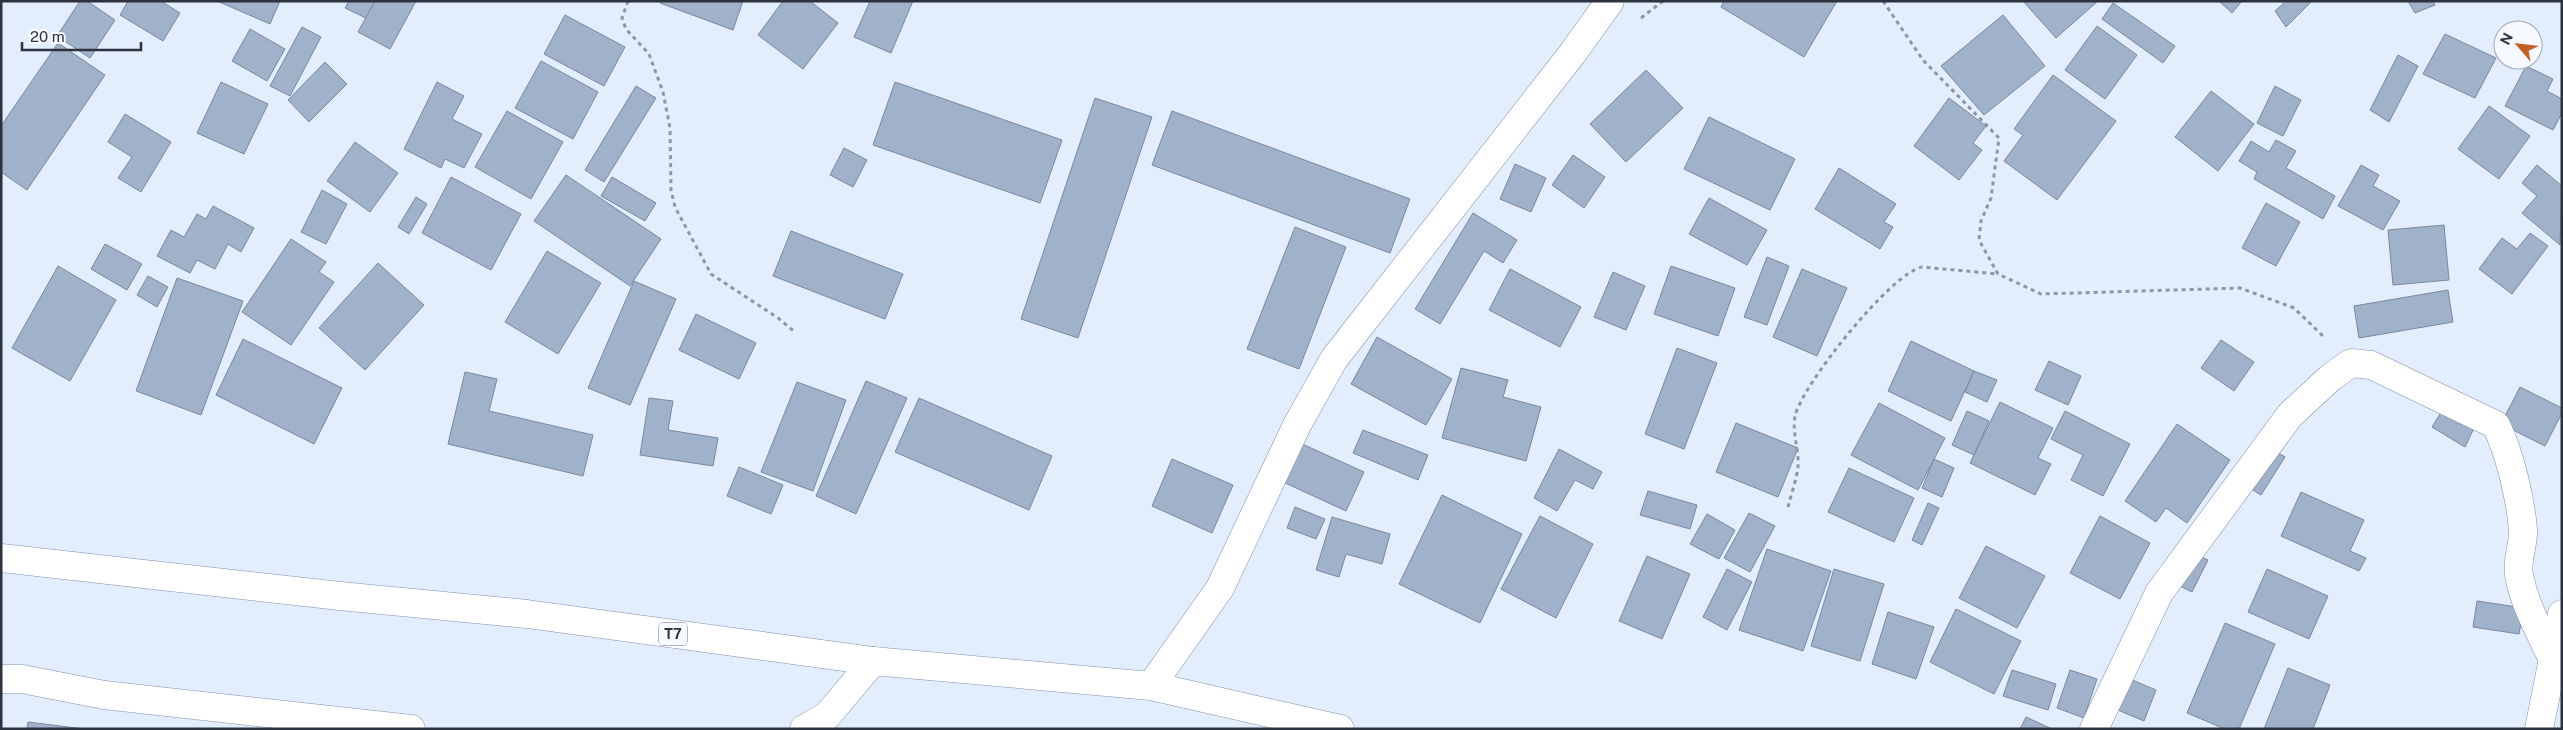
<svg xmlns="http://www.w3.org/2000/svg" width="2563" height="730" viewBox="0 0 2563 730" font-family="'Public Sans',sans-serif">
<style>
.building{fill:#a0b1ca;stroke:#7888a0}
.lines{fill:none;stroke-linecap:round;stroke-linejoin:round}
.minor-casing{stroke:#8192aa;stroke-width:29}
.trunk-casing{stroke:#8192aa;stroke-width:29}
.path{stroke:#8d96a4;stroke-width:3;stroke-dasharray:4 4;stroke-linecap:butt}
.minor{stroke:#fff;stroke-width:28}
.trunk{stroke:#fff;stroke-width:28}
.labels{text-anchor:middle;stroke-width:4;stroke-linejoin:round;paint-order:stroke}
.shield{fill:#f6f9ff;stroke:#696e78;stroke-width:1}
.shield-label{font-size:14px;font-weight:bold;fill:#2c333e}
</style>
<rect width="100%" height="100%" fill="#e2edfd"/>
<g class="building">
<polygon points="80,1 87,1 115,20 90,58 57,36"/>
<polygon points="128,1 161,1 180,13 163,41 120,15"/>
<polygon points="217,1 280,1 270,24"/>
<polygon points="349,1 377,1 368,19 345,8"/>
<polygon points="375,1 416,1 390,49 358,32"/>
<polygon points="661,1 743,1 733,30 660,3"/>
<polygon points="783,1 810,1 838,23 803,69 758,35"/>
<polygon points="870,1 913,1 891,53 854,37"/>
<polygon points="1724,1 1837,1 1804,57 1721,7"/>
<polygon points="2023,1 2098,1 2056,38"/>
<polygon points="2219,1 2242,1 2232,13"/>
<polygon points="2286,1 2312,1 2286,27 2275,11"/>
<polygon points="2408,1 2433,1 2435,5 2415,13"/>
<polygon points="2113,3 2175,46 2163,63 2102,19"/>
<polygon points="565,15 625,47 604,86 544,54"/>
<polygon points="2003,15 2045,66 1984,115 1941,66"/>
<polygon points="2097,26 2137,55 2105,99 2065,70"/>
<polygon points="302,27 321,37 290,96 270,86"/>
<polygon points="250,29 285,49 267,81 232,61"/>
<polygon points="2445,34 2496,58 2475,98 2423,74"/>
<polygon points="58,43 105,75 27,190 1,172 1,126"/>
<polygon points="2398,55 2418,66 2389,122 2370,110"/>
<polygon points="541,61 598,92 573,139 515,108"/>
<polygon points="325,62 347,84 309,122 288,100"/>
<polygon points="2526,66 2553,79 2547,91 2562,99 2562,113 2553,130 2505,106"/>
<polygon points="1646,70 1683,108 1626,162 1590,124"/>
<polygon points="2053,75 2116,121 2057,200 2004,161 2023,135 2014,129"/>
<polygon points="221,82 268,104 244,154 197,133"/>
<polygon points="437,82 464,96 452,119 482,134 464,168 445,159 441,168 404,149"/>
<polygon points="895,82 1062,140 1040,203 873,145"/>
<polygon points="636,86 656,98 604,182 585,170"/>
<polygon points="2275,86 2301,100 2283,136 2257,123"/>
<polygon points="2211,91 2254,124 2218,171 2175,137"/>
<polygon points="1095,98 1152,117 1078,338 1021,319"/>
<polygon points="1949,98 1986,126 1973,143 1982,150 1959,180 1914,146"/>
<polygon points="2489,106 2530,136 2499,179 2458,149"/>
<polygon points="507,111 563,142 531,199 475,167"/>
<polygon points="1172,111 1410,199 1390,253 1152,165"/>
<polygon points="125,114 171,142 141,192 118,178 132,157 108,142"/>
<polygon points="1709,117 1795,159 1770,210 1684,169"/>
<polygon points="2276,140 2296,151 2286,168 2335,196 2323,219 2254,179 2257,172 2239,161 2251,141 2269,152"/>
<polygon points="355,142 398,173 370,212 327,181"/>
<polygon points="844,148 867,160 853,187 830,175"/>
<polygon points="1573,155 1605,177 1584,208 1552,185"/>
<polygon points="1515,164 1546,178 1531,212 1500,199"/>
<polygon points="2361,165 2379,175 2373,186 2400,201 2383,230 2338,206"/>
<polygon points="2537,165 2562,186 2560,245 2522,213 2537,196 2522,183"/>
<polygon points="1839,168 1896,204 1884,222 1893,227 1880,249 1815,209"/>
<polygon points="566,175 661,239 630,286 534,221"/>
<polygon points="451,177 521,214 491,270 422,233"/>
<polygon points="612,177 656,203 645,221 601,196"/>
<polygon points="322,190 347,204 326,244 301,232"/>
<polygon points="416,197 427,204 409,234 398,227"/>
<polygon points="1709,198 1767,230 1747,265 1689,234"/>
<polygon points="2266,203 2300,222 2276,266 2242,248"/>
<polygon points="213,206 254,228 241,252 228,244 215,269 197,260 190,273 157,256 171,230 184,237 197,214 206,219"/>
<polygon points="1473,213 1517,240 1503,263 1484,251 1440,324 1415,309"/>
<polygon points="2444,225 2449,280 2393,285 2388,230"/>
<polygon points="1295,227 1346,247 1299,369 1247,349"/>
<polygon points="791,231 903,274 885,319 773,276"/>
<polygon points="2530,233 2548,246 2512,294 2479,269 2502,238 2517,249"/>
<polygon points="291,239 326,262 319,272 334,282 291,345 242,312"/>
<polygon points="105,244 142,264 127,290 91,269"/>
<polygon points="547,251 601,283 558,354 505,322"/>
<polygon points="1767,257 1789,266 1767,325 1744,317"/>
<polygon points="378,263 424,305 365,370 319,328"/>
<polygon points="58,266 116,300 70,381 12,348"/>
<polygon points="1671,266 1735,288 1718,336 1654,314"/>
<polygon points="1510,269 1581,307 1560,347 1489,310"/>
<polygon points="1802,269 1847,288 1817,356 1773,337"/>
<polygon points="1613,272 1645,286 1626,330 1594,317"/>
<polygon points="148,276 168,287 157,307 137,295"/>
<polygon points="177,278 243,301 201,415 136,391"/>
<polygon points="634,281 676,299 630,405 588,388"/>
<polygon points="2448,290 2453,322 2359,338 2354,306"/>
<polygon points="696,314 756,343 739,379 679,350"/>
<polygon points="1377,337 1452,379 1426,425 1351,384"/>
<polygon points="243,339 342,388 314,444 216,395"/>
<polygon points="2221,340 2254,362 2234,391 2201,368"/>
<polygon points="1911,341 1974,371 1951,421 1888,391"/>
<polygon points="1677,348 1717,363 1684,449 1645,434"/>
<polygon points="2049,361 2081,376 2068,405 2035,390"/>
<polygon points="1461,368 1508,380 1503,397 1541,407 1526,461 1442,438"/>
<polygon points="1974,371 1997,380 1987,402 1965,392"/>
<polygon points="465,372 497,379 489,411 593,435 583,476 448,444"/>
<polygon points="866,381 907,398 856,514 816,496"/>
<polygon points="797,382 846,400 813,491 761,472"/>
<polygon points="2520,387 2562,408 2562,413 2545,446 2501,424"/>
<polygon points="649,398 673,401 668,430 718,438 713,466 640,455"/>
<polygon points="919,398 1052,456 1029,510 895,452"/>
<polygon points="2000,402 2053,428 2038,458 2051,464 2035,495 1970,463"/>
<polygon points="1879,403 1945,438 1918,490 1851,455"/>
<polygon points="2443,409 2476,424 2465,447 2432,427"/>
<polygon points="1967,411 1989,421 1974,455 1952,445"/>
<polygon points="2065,411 2130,444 2103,496 2071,480 2083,455 2051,439"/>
<polygon points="1736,423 1798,448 1778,497 1716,472"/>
<polygon points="2177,424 2230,460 2187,523 2166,508 2156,522 2125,501"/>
<polygon points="1363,430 1428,455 1418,480 1353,453"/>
<polygon points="2260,442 2285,457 2261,495 2237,480"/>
<polygon points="1300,443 1364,472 1346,511 1283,482"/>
<polygon points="1559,449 1602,472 1593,489 1575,480 1557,511 1534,498"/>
<polygon points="1172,459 1233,485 1212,533 1152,506"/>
<polygon points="1934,459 1954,468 1942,497 1922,488"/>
<polygon points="739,467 783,485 771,514 727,496"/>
<polygon points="1849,468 1914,498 1894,542 1828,512"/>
<polygon points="1648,491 1697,505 1690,529 1640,515"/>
<polygon points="2301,492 2364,520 2350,551 2366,558 2359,571 2281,536"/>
<polygon points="1442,495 1522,534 1480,623 1399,584"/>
<polygon points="1928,503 1939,508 1922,545 1912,540"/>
<polygon points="1295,507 1325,519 1316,539 1287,528"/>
<polygon points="1749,513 1775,526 1750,572 1724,558"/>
<polygon points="1707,514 1735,530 1719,559 1690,544"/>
<polygon points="1540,516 1593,544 1556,618 1501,589"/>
<polygon points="2100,516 2150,543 2120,599 2070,573"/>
<polygon points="1332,517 1390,534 1382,564 1346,554 1339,577 1316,570"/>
<polygon points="1986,546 2045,576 2017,628 1959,598"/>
<polygon points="1767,549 1831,571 1803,651 1739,630"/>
<polygon points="2184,549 2208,560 2192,592 2168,580"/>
<polygon points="1647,556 1690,574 1662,639 1619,621"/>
<polygon points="1727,569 1752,582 1727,630 1703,617"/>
<polygon points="1834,569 1884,584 1860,661 1811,646"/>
<polygon points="2267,569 2328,596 2309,639 2248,612"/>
<polygon points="2477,601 2524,608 2519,634 2473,627"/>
<polygon points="1956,609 2021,641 1994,694 1930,662"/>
<polygon points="1888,612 1934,627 1916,679 1872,664"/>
<polygon points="2225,623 2275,644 2239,729 2225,729 2187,713"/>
<polygon points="2288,668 2330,685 2313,729 2264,729"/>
<polygon points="2012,670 2056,684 2048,710 2003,696"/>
<polygon points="2070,670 2097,679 2084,718 2057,708"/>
<polygon points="2118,674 2156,690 2144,721 2106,705"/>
<polygon points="2026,717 2052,729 2020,729"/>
<polygon points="28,722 84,729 27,729"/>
</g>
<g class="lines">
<g class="minor-casing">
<g id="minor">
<polyline points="1,679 22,679 104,695 411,729"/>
<polyline points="1151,686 1220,588 1297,425 1334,359 1572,54 1610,1"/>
<polyline points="804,729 827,716 873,661"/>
<path d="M2094 729 2159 593 2290 415 2330 378 2351 363 2371 365 2496 425C2510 454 2520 497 2523 529 2524 544 2516 561 2519 575 2524 604 2541 634 2553 660"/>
<polyline points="2539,729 2562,614"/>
</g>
</g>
<g class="trunk-casing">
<polyline id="trunk" points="1,558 340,596 527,614 873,661 1151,686 1340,729"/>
</g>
<g class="path">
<polyline points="628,1 622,18 626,29 649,54 663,92 670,128 671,190 675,207 711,274 778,318 796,333"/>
<polyline points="1883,1 1923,60 1999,138 1991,198 1981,221 1979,240 1998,274 2041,294 2240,288 2294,308 2325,338"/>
<polyline points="1641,18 1663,1"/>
<path d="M1788 507C1791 494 1797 479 1798 466 1799 449 1792 433 1795 416 1802 385 1891 273 1922 267L1998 274"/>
</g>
<use href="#minor" class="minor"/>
<use href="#trunk" class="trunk"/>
</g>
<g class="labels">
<rect class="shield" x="659" y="622.5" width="28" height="23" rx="4"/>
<g class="shield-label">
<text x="673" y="639">T7</text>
</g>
</g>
<rect width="2563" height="730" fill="none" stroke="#2c333e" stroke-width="5"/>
<g transform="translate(2518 45) rotate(298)"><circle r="24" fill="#f6f9ff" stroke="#a5aab2"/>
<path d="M0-4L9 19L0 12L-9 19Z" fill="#c26025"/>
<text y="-8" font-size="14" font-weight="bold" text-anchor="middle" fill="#2c333e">N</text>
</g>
<path d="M22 42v8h119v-8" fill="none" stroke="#2c333e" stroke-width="2.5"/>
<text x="30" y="42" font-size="15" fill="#2c333e" stroke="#f6f9ff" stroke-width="4" paint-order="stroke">20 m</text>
</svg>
